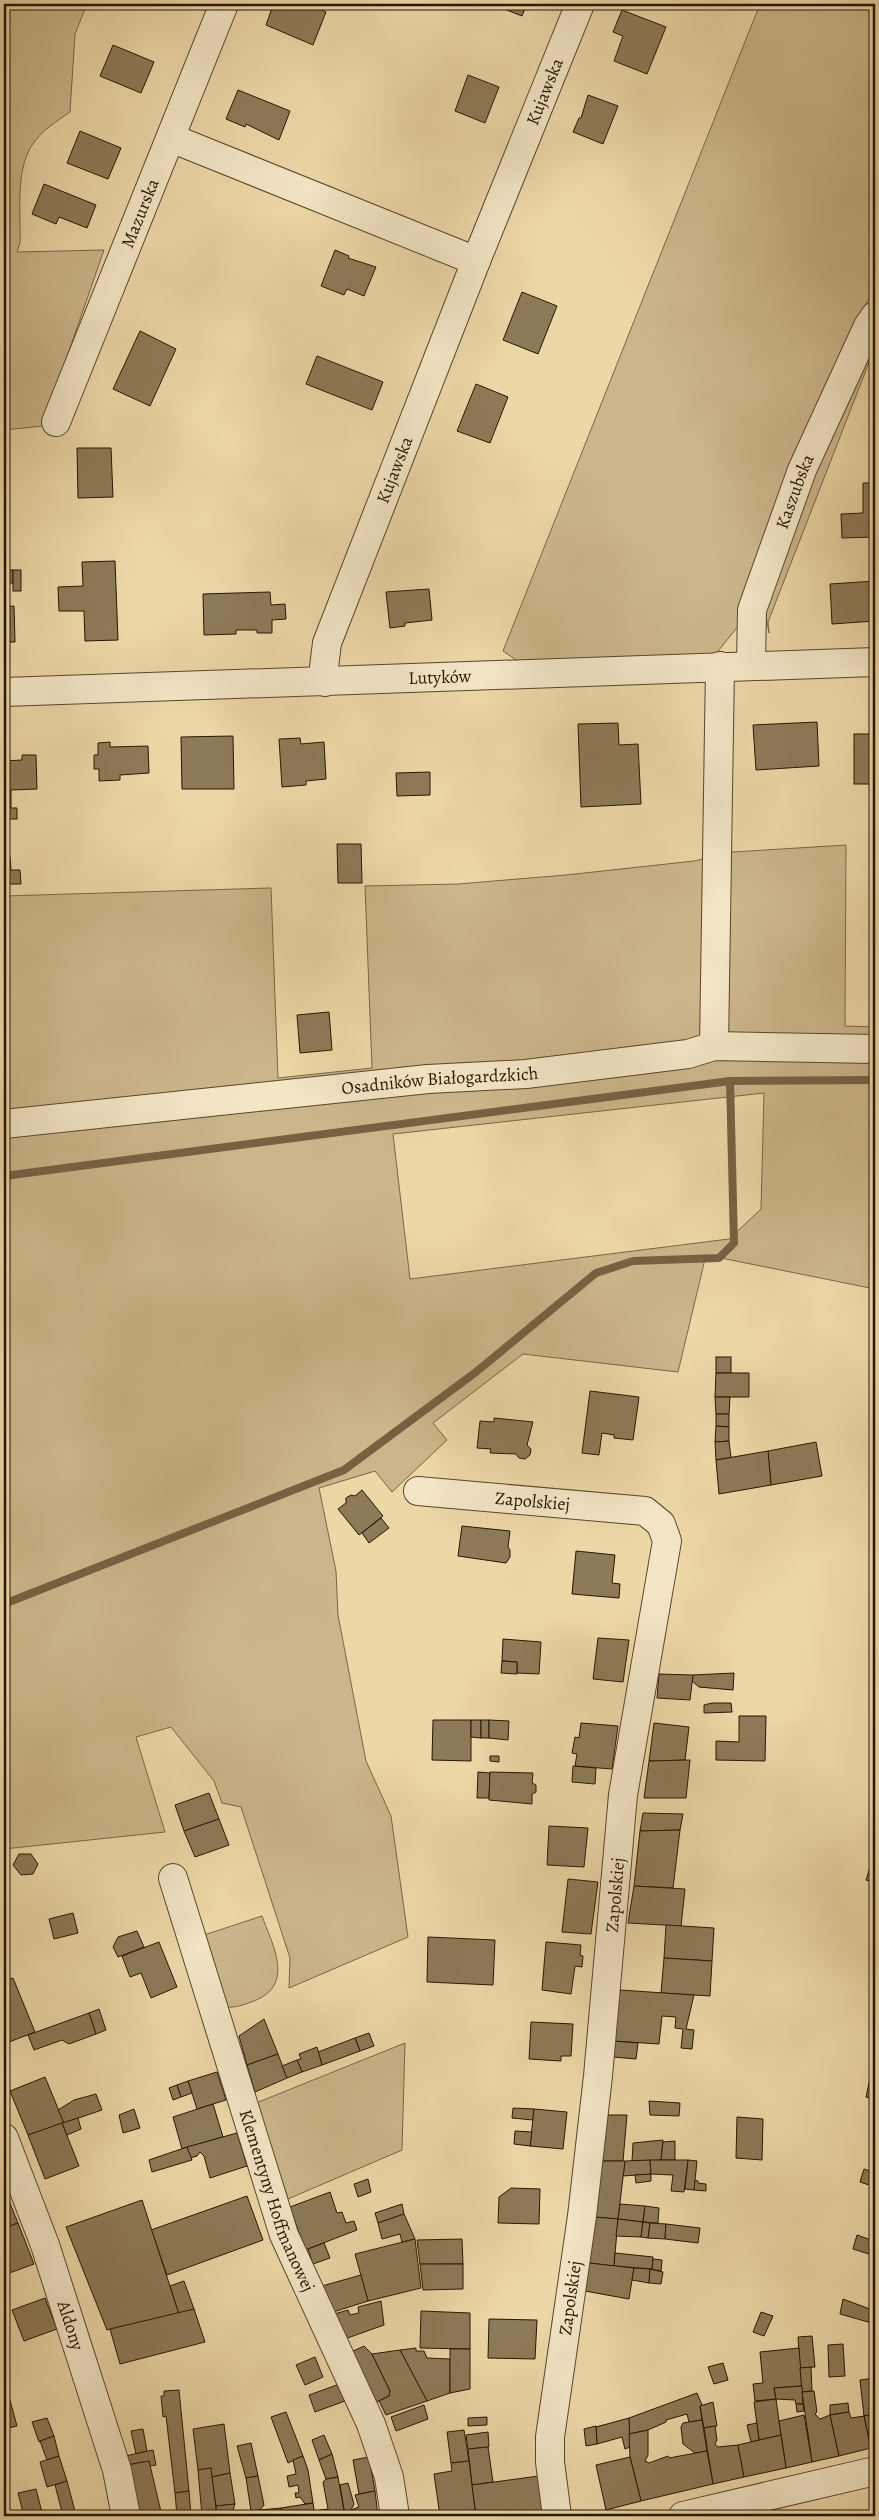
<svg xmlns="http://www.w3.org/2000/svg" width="879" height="2520" viewBox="0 0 879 2520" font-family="Alegreya,serif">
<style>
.green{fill:#cbb68b;stroke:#796646;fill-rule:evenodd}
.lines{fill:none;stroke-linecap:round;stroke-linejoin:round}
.stream{stroke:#756243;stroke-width:8}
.building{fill:#8d7a58;stroke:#271602}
.minor-casing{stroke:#58462b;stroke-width:30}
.minor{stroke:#f3e5c6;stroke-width:28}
.labels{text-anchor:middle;stroke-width:4;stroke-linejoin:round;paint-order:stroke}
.street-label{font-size:18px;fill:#271602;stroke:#f3e5c6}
</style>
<rect width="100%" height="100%" fill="#ecd7a7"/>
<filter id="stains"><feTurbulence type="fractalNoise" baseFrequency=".004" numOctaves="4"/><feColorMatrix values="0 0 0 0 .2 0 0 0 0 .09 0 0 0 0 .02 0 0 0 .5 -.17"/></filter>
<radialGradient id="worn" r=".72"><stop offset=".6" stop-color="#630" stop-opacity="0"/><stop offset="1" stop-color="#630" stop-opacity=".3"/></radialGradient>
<g class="green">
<path d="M4 4H87L75 34 70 112C57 121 41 131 32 145 15 172 21 212 20 243L17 252 104 250 43 426 4 430Z"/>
<polygon points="760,4 875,4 875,286 846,344 739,625 715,655 522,664 503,651"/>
<polygon points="875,335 875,347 768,622 769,633 764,605 776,561"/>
<path d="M846 845 845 1026 875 1027V1289L706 1255 678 1372 523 1354 433 1423 447 1440 392 1492 375 1471 319 1488 336 1571 338 1615 366 1761 391 1816 408 1937 289 1988 290 1958 241 1807 222 1803 214 1781 171 1727 136 1737 165 1832 4 1849V896L271 888 278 1078 372 1068 365 886 458 884 566 875 694 861 733 852ZM764 1093 761 1209 729 1239 410 1279 393 1134Z"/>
<path d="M262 1916C273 1946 295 1985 254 2001 243 2005 236 2008 224 2007L198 1937Z"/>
<polygon points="405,2043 402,2150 288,2199 256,2103"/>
</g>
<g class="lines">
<g class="stream">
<polyline points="4,1176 730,1081 875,1080"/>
<polyline points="4,1604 344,1470 476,1372 596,1273 633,1261 719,1258 734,1243 730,1081"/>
</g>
</g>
<g class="building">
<polygon points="163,4 178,4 176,9"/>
<polygon points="280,4 319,4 317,8 326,12 313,45 266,25 272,8 277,10"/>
<polygon points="491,4 527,4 522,16"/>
<polygon points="622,10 666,27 647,74 614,61 623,36 613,32"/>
<polygon points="113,45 154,62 141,93 100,76"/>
<polygon points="468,75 499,87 485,123 455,111"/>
<polygon points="238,90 290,111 279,140 246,124 245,127 226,119"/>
<polygon points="588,95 618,106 603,144 573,132 579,118 581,118"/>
<polygon points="80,131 121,148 108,179 67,163"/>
<polygon points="44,184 96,205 87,228 59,217 56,224 32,214"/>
<polygon points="335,250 349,256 348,258 376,267 364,296 347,289 344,295 321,286"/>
<polygon points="522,292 557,306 538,354 503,340"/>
<polygon points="140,331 176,349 150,406 113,389"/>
<polygon points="317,356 383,382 372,410 306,384"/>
<polygon points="476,384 508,397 490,443 457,431"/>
<polygon points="77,448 111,448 113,497 78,498"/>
<polygon points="863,483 875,483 875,537 842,538 841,514 863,513"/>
<polygon points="115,561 118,640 85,641 84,611 59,611 58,587 83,586 82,562"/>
<rect x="4" y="570" width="9" height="13"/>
<rect x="13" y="570" width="8" height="21"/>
<polygon points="875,581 875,621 832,624 830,584"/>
<polygon points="429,589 432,620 405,623 405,626 390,628 386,592"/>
<polygon points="270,592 271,605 285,604 286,619 272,620 272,633 257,633 257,630 236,630 236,634 204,635 203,594"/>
<polygon points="14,606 15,642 4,642 4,607"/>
<polygon points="817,722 819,766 756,770 753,725"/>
<polygon points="618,723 619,745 638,744 641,804 581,807 578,724"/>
<rect x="854" y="734" width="21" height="50"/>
<polygon points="233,736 234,789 182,789 181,737"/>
<polygon points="300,738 301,744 324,742 326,779 306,781 306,785 282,787 279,739"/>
<polygon points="110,742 110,747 148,746 149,773 120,775 120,780 99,781 99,769 94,769 94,755 98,755 98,743"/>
<polygon points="4,747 4,761 22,760 22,755 36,755 37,789 11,790 11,808 17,808 17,819 4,819"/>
<polygon points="430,772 430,795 397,796 396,773"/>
<polygon points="337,844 361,844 362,883 338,883"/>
<polygon points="4,857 10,857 11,870 20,870 21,884 4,884"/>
<polygon points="329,1012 332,1050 300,1053 297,1015"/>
<rect x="716" y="1357" width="15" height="16"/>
<polygon points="716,1373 749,1373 749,1397 715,1397"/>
<polygon points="590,1391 639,1397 633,1440 614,1438 614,1435 602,1433 599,1455 582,1453"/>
<polygon points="715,1397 730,1397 729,1414 716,1414"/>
<polygon points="716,1414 729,1414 729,1427 716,1426"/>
<polygon points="494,1418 533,1422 527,1445 531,1449 530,1455 525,1459 519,1458 516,1454 490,1453 491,1449 477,1448 480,1421 494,1422"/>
<polygon points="716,1426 729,1427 729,1441 715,1442"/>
<polygon points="729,1441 731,1458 716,1460 715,1442"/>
<polygon points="816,1442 822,1476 771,1485 768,1451"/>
<polygon points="768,1451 771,1485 719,1494 716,1460"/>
<polygon points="362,1490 383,1516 359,1535 338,1509 346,1503 346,1498 351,1495 355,1496"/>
<polygon points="381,1518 389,1528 369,1543 362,1533"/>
<polygon points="462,1526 510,1531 508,1547 510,1550 510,1557 506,1563 458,1556"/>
<polygon points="576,1551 615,1555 612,1583 620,1584 619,1598 572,1594"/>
<polygon points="598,1638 629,1640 623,1682 593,1679"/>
<polygon points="503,1639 541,1642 539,1674 517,1673 517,1662 502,1661"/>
<polygon points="502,1661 517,1662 517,1674 501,1673"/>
<polygon points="734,1673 733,1690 699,1687 692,1681 693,1675"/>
<polygon points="659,1674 693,1675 690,1700 657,1698"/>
<polygon points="712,1703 731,1703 732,1712 704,1713 704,1705"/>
<polygon points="739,1716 766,1716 765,1761 716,1760 716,1741 739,1742"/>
<polygon points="433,1720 471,1720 471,1761 432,1760"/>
<polygon points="471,1720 481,1720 481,1738 471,1737"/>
<rect x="481" y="1720" width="8" height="18"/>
<polygon points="489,1720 509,1721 508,1740 489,1738"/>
<polygon points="581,1723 618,1726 612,1769 575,1766 577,1754 572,1753 575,1737 579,1738"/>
<polygon points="654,1723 689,1727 685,1760 649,1761"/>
<polygon points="490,1756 499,1756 499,1762 490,1761"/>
<polygon points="690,1760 686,1798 644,1798 649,1761"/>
<polygon points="573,1766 596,1768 595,1784 572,1782"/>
<polygon points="478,1772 490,1773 489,1798 477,1798"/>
<polygon points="490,1772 533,1773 532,1783 536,1785 536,1792 532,1794 532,1804 489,1800"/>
<polygon points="209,1793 219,1819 184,1831 175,1805"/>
<polygon points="643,1813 683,1814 680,1830 640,1831"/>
<polygon points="219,1819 229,1845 195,1857 184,1831"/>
<polygon points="549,1826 588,1828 584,1867 547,1865"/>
<polygon points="680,1830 673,1888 634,1886 640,1831"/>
<polygon points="19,1854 31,1854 38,1864 33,1874 21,1875 13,1865"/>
<polygon points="873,1858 875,1858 875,1883 866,1880"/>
<polygon points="568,1879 598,1882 591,1934 562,1932"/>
<polygon points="634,1886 685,1889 681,1926 628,1923"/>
<polygon points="73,1913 78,1933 54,1939 49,1919"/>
<polygon points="666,1925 714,1928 712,1961 664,1958"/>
<polygon points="137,1931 144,1947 118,1957 113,1947 118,1937"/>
<polygon points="428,1937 495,1940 493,1985 427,1982"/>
<polygon points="159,1942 177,1987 151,1998 141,1973 130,1977 122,1956"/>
<polygon points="546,1942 581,1945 580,1955 583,1956 582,1967 575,1966 571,1994 542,1990"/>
<polygon points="664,1958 712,1961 710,1996 661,1993"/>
<polygon points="13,1978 35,2032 4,2044 4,1981"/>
<polygon points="620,1990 694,1995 686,2029 694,2030 692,2049 681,2048 683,2029 675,2028 676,2017 662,2016 659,2044 613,2041"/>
<polygon points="99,2009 106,2030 96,2034 89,2013"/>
<polygon points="89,2013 96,2034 69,2044 62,2040 34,2050 28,2035"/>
<polygon points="264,2019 278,2054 247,2065 239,2036"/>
<polygon points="531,2022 573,2024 571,2056 561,2056 561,2061 529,2059"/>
<polygon points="369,2033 374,2046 360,2051 355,2038"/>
<polygon points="355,2038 360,2051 322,2065 318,2052"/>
<polygon points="613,2041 638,2043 636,2059 613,2057"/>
<polygon points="317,2047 322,2065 302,2072 297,2060 301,2059 299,2054"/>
<polygon points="278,2054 287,2078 255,2092 247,2065"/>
<polygon points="297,2060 302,2072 287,2078 282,2066"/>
<polygon points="217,2072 226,2100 197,2109 188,2081"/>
<polygon points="871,2074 875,2075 875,2099 866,2097"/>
<polygon points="45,2077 64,2123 28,2135 10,2091"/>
<polygon points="188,2081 192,2093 181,2097 177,2085"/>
<polygon points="177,2085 181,2097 173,2100 169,2088"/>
<polygon points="96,2094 102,2110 64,2123 58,2110 74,2100"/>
<polygon points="649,2101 680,2103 679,2116 650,2115"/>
<polygon points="213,2104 223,2137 182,2149 173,2117"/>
<polygon points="513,2108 534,2109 533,2120 512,2118"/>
<polygon points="134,2109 140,2128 123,2133 119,2115"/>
<polygon points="534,2109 567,2112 563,2149 530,2146"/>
<polygon points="607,2115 627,2115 623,2161 601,2161"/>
<polygon points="737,2117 763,2119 762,2160 736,2158"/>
<polygon points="78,2118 81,2129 67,2135 62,2123"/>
<polygon points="62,2123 79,2166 45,2179 28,2135"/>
<polygon points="515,2131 532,2132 530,2146 514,2144"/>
<polygon points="237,2133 247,2166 210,2178 204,2156 200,2152 197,2156 190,2158 187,2147"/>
<polygon points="663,2140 661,2160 632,2161 633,2143"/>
<polygon points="675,2141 675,2160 661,2160 663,2142"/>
<polygon points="187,2147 192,2160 152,2172 149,2160"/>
<polygon points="650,2160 651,2174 623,2176 625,2161"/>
<polygon points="650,2160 688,2160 684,2192 671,2191 673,2175 651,2174"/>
<polygon points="688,2160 697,2161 694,2190 685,2189"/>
<polygon points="601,2161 625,2161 618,2219 594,2217"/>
<polygon points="864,2169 875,2173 875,2187 860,2182"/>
<polygon points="651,2174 651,2181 636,2183 635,2175"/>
<polygon points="368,2179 371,2192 358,2197 354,2184"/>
<polygon points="695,2180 698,2181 698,2183 706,2184 706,2191 694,2190"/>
<polygon points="511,2188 540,2189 539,2224 498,2223 499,2197"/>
<polygon points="4,2189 18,2223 4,2228"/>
<polygon points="330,2192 337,2213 342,2212 346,2223 354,2221 357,2230 305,2250 290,2207"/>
<polygon points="247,2196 263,2240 167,2275 151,2230"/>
<polygon points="142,2200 179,2314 107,2330 66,2227"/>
<polygon points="402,2204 404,2214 378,2223 375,2213"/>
<polygon points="620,2204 645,2206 643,2222 618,2219"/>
<polygon points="645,2206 659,2208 658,2223 643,2222"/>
<polygon points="404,2214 415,2239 402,2242 400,2234 382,2239 378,2223"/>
<polygon points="594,2217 618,2219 614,2266 589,2263"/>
<polygon points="618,2219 643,2222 641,2237 616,2236"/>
<polygon points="643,2222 650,2223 648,2238 641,2237"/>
<polygon points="18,2223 34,2264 4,2275 4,2228"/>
<polygon points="650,2223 666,2224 665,2239 648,2238"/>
<polygon points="666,2224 700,2228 698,2243 665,2239"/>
<polygon points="857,2235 874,2241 869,2254 853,2249"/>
<polygon points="415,2239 421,2288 368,2301 355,2254"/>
<polygon points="462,2239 463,2264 420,2264 417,2240"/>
<polygon points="324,2243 330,2258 313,2264 308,2249"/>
<polygon points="615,2253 653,2257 652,2269 614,2266"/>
<polygon points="653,2259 662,2260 661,2271 652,2269"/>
<polygon points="589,2263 634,2268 629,2299 585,2291"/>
<polygon points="420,2264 463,2264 463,2289 423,2290"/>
<polygon points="634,2268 650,2269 649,2283 632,2280"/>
<polygon points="650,2269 663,2272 661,2284 649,2283"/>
<polygon points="361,2275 368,2301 330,2313 322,2286"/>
<polygon points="184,2281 194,2309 179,2314 170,2286"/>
<polygon points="45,2298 57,2329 24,2341 12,2310"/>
<polygon points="843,2299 875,2311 875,2324 840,2314"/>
<polygon points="381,2301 384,2325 342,2340 331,2315 348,2310 350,2315 359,2313 358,2307"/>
<polygon points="194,2309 205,2342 120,2364 110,2329"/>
<polygon points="421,2311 470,2313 470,2349 420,2348"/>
<polygon points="761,2312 773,2316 764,2336 753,2332"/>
<polygon points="489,2319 537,2320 535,2359 488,2358"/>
<polygon points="875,2329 875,2356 871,2356"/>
<polygon points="812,2336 815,2367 800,2368 798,2337"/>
<polygon points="843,2344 845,2376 829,2377 828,2345"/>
<polygon points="364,2346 372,2354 390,2391 389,2396 374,2403 349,2353"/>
<polygon points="416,2348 416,2351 424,2351 427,2358 450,2359 450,2393 427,2401 400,2350"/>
<polygon points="799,2348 802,2386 774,2388 776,2399 755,2401 753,2384 763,2383 760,2352"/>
<polygon points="450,2349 470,2349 470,2389 450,2393"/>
<polygon points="400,2350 427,2401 386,2415 379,2401 389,2396 390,2391 372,2354"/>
<polygon points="315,2357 323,2377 305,2385 296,2365"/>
<polygon points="723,2363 728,2380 714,2384 708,2367"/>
<polygon points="811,2367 812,2391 802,2392 800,2368"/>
<polygon points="875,2378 875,2414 864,2416 860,2380"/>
<polygon points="337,2385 345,2401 315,2412 309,2395"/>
<polygon points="802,2386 803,2404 796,2404 795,2400 776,2399 774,2388"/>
<polygon points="179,2390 189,2491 175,2493 166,2416 163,2417 161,2396 164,2396 164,2391"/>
<polygon points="814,2391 817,2412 815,2414 820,2419 830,2415 839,2456 812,2462 802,2392"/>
<polygon points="8,2393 17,2426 4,2429 4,2394"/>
<polygon points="697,2393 702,2405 700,2406 702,2420 689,2422 687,2414 666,2420 666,2422 648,2430 629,2434 629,2418"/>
<polygon points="776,2399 781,2435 759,2440 754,2402"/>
<polygon points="713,2402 717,2426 704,2428 700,2406"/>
<polygon points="848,2403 849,2412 830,2415 830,2405"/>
<polygon points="796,2404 803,2404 804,2411 797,2412"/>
<polygon points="424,2405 428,2419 396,2431 391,2417"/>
<polygon points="286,2412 303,2456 288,2463 271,2417"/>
<polygon points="849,2412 851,2418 864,2416 871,2448 839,2456 830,2415"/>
<polygon points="875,2414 875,2447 871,2448 864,2416"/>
<polygon points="804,2415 812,2462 786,2468 779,2421"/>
<polygon points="487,2417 487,2425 468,2426 468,2418"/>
<polygon points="47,2418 54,2436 39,2442 32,2422"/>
<polygon points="629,2418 630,2447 625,2449 622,2437 597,2444 596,2427"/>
<polygon points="702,2420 707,2451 695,2453 683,2444 681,2427 683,2423"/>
<polygon points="757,2423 759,2440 751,2442 747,2425"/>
<polygon points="224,2424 230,2473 212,2477 211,2468 198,2470 193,2429"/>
<polygon points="596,2426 597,2444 586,2446 584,2429"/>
<polygon points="715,2426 717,2440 715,2444 718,2447 738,2445 744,2477 713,2484 704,2428"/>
<polygon points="143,2429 147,2451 136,2454 131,2431"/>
<polygon points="464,2430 469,2461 451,2463 447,2432"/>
<polygon points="648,2430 648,2455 645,2461 649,2463 668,2456 669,2458 707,2451 713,2484 641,2501 630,2457 629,2434"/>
<polygon points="488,2432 489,2447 468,2449 466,2435"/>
<polygon points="324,2435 332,2454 319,2460 312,2440"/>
<polygon points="781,2435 786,2468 744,2477 738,2445"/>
<polygon points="54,2436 59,2456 47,2460 40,2441"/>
<polygon points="251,2443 258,2476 246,2478 237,2446"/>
<polygon points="488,2447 493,2482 472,2485 468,2449"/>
<polygon points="153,2450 156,2465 150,2466 149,2461 127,2465 125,2456"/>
<polygon points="332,2454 338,2477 326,2479 319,2460"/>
<polygon points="59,2456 67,2481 47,2487 40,2462"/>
<polygon points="303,2456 308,2470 313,2503 305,2504 300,2497 296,2498 295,2493 299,2493 298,2485 289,2487 287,2476 296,2474 293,2460"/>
<polygon points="369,2457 375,2491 359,2494 353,2460"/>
<polygon points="630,2457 641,2501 606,2510 596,2465"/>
<polygon points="149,2461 162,2516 138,2516 127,2465"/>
<polygon points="469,2461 476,2516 440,2516 434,2474 452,2471 451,2463"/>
<polygon points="211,2468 217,2516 202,2516 198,2470"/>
<polygon points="230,2473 235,2504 216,2506 212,2477"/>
<polygon points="258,2476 264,2505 260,2510 251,2511 246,2478"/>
<polygon points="539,2476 544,2516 476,2516 472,2485"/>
<polygon points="338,2477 345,2516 315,2516 314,2511 328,2509 323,2482 326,2479"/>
<polygon points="67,2481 76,2515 63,2516 55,2485"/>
<polygon points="348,2483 354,2504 351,2510 359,2507 355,2495 375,2491 378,2516 345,2516 340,2485"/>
<polygon points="36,2489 43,2516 24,2516 18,2493"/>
<polygon points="189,2491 191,2516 177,2516 175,2493"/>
<polygon points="313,2503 315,2516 282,2516 281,2508"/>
<polygon points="235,2504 231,2516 250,2514 251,2516 217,2516 216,2506"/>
<polygon points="281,2508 282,2516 251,2516 250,2511"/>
<polygon points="875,2510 875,2516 840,2516"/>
</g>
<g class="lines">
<g class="minor-casing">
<g id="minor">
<polyline points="171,138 476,261"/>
<path id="s1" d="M56 422 224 4"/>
<path id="s2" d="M751 665 752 610 802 470 868 326 875 316"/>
<path id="s3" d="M325 682 324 667 327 643 476 261 580 4"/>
<path id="s4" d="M4 692 875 662"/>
<polyline points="714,1046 720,666"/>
<path id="s5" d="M4 1124 428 1079 526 1074 688 1054 714 1046 875 1049"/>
<path id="s6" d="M418 1491 645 1511 661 1524 667 1541 623 1795 598 2076 582 2216 550 2437V2462L557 2516"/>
<path id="s7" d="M173 1878 284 2235 371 2424 389 2477 395 2516"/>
<path id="s8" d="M4 2138 45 2245 117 2470 126 2516"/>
<polyline points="683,2516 875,2471"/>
</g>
</g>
<use href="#minor" class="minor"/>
</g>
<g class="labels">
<g class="street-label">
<text dy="6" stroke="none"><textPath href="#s3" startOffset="632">Kujawska</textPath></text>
<text dy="6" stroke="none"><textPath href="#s1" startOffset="225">Mazurska</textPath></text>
<text dy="6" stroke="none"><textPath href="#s3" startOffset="225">Kujawska</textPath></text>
<text dy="6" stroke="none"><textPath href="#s2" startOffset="181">Kaszubska</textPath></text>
<text dy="6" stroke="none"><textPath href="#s4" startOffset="436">Lutyków</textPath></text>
<text dy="6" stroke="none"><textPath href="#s5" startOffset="438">Osadników Białogardzkich</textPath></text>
<text dy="6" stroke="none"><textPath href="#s6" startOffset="115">Zapolskiej</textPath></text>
<text transform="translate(615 1895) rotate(-85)" y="6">Zapolskiej</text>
<text dy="6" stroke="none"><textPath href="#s7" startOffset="339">Klementyny Hoffmanowej</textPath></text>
<text transform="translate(570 2298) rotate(-82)" y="6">Zapolskiej</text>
<text dy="6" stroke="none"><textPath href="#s8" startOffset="199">Aldony</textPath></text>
</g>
</g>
<rect width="879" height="2520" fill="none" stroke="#ecd7a7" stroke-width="20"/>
<rect x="5" y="5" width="869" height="2510" fill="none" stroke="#271602" stroke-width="2.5"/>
<rect x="10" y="10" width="859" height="2500" fill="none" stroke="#271602"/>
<rect width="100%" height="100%" filter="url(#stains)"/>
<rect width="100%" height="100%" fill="url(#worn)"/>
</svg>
